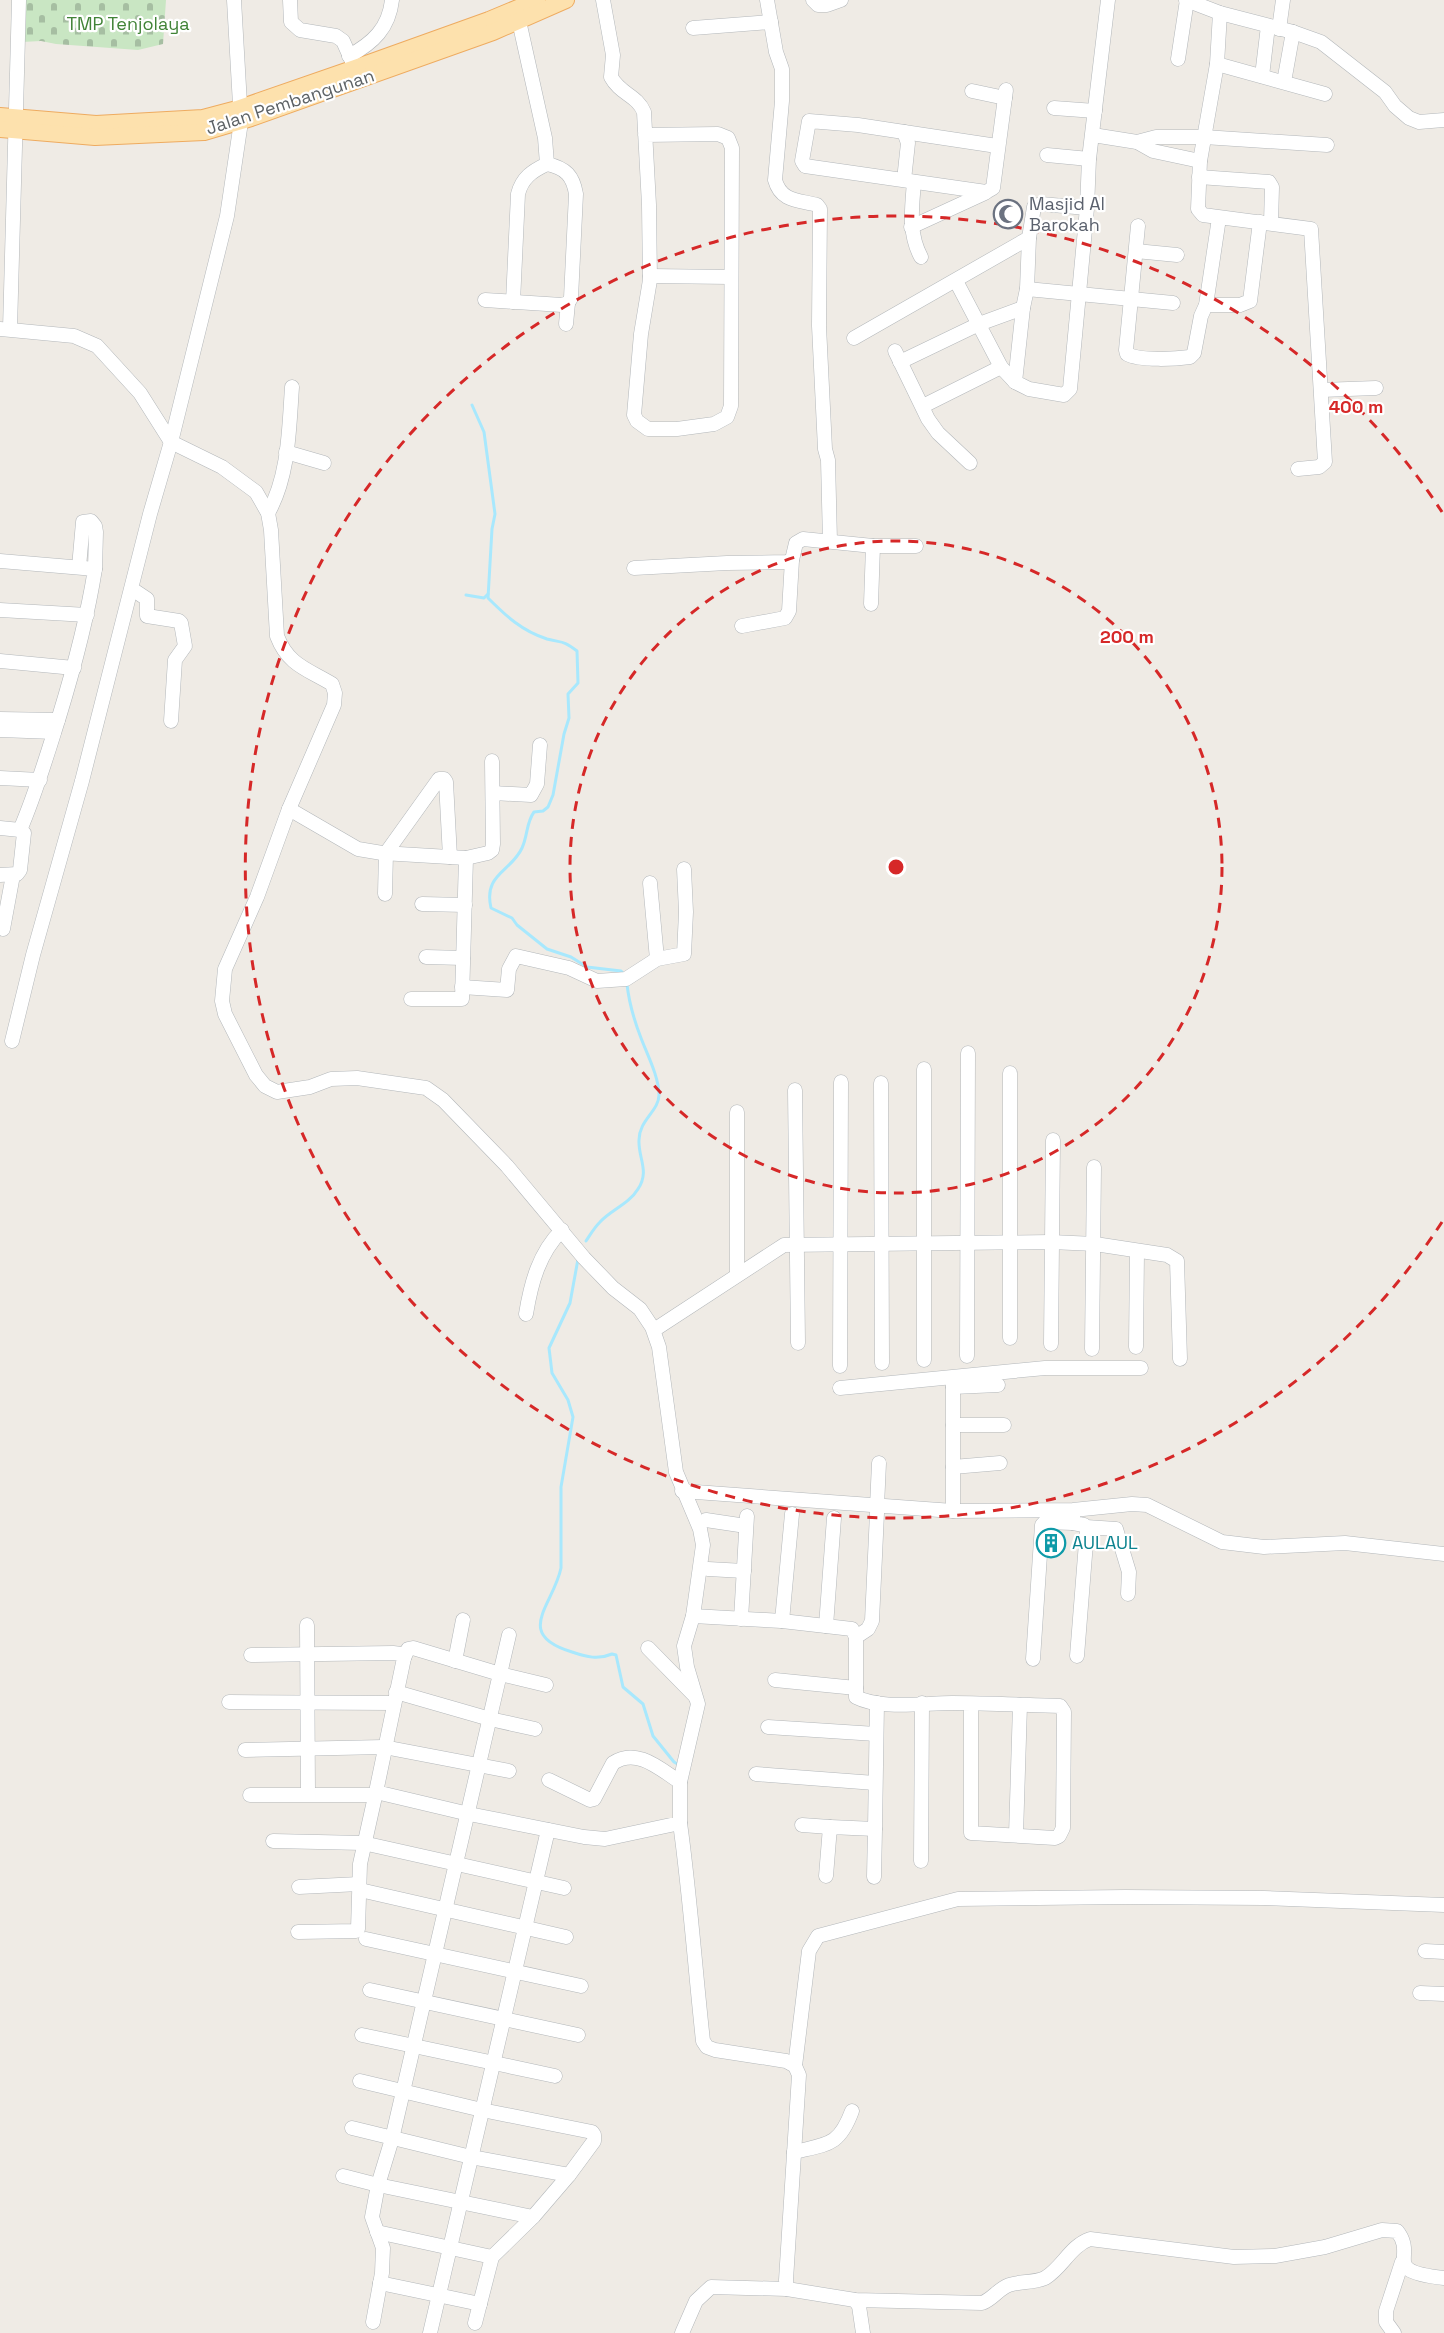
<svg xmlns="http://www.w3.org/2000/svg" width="1444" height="2333" viewBox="0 0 1444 2333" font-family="'Space Grotesk',sans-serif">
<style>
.cemetery{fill:url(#cemetery-stones)}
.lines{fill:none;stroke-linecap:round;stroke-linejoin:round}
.stream{stroke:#a8e8fd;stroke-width:3}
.minor-casing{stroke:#b3b7ba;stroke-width:15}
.major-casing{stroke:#eeab60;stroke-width:18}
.minor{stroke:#fff;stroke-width:14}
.major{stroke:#fde1ad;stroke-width:16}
.ring{fill:none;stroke:#d62828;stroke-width:3;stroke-dasharray:10 8}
.labels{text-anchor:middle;stroke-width:4.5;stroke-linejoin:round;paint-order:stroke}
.park-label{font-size:18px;fill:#418337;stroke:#fff}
.street-label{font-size:18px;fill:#5d6265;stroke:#fff}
.worship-label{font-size:18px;fill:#5b616d;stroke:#fff;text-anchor:start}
.culture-label{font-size:18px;fill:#0d838f;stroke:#fff;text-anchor:start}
.centre{fill:#d62828;stroke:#fff;stroke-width:3}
.ring-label{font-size:18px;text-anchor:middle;font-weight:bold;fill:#d62828;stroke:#fff;stroke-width:4.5;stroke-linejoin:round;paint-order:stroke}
</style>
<defs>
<pattern id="cemetery-stones" width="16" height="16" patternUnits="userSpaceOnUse" patternTransform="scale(1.5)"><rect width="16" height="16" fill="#c9e6c3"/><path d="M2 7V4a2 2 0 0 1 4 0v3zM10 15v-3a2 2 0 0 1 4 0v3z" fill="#a6bea2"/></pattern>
</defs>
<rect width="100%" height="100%" fill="#efebe5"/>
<polygon class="cemetery" points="24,0 166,0 163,44 138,50 56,44 41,41 22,42"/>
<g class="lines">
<g class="stream">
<path d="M472 405 484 432 495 514 492 529 488 598C506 616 522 631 547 639 562 643 563 640 577 651L578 683 568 694 569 718 564 734 553 795 548 807 543 811 534 812C526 823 528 835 522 848 511 872 483 874 491 908L512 918 517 925 547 949 571 957 587 967 621 971 624 975"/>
<polyline points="466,595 484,598 488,594"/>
<path d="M586 1241C590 1235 594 1228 600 1222 611 1210 629 1204 638 1189 650 1171 638 1158 639 1140 639 1120 659 1111 659 1095 659 1077 647 1054 641 1038 634 1020 629 1003 627 984"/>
<path d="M578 1259 570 1303 549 1348 552 1373 568 1400 573 1417 561 1487V1568C553 1606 513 1634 572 1652 587 1657 598 1660 612 1654L616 1655 623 1687 643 1704 653 1736 674 1762 681 1766"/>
</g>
<g class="minor-casing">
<g id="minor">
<polyline points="290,0 291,22 300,30 336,36 343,41 355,68"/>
<path d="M603 0 613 55 611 77C620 94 637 95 644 112L649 205 650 280 641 334 634 415 637 421 648 429H677L714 424 727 417 731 406 732 148 728 138 718 134 645 135"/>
<path d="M767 0 776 52 782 69V101L775 180C781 202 799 200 817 205L820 209 819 326 825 449 828 460 830 541"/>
<polyline points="813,0 818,5 827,5 841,0"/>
<polyline points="1186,0 1220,13 1293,32 1321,42 1385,92 1395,106 1409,118 1419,122 1444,120"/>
<polyline points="1220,13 1217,64 1200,161 1198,209 1203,215 1311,229 1325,462 1319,467 1298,469"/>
<polyline points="693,28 771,22"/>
<polyline points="1279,29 1283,0"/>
<path d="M349 56C373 43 389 28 392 0"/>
<polyline points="1178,59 1187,0"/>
<polyline points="1217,64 1325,94"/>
<polyline points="1262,76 1268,26"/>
<polyline points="1284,82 1293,32"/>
<polyline points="972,91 1005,98"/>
<polyline points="1054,108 1095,111"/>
<polyline points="904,132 997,146"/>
<polyline points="1093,135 1137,142 1153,151 1200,161"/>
<polyline points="1137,142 1156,137 1204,137 1327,145"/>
<polyline points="1047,155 1089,159"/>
<polyline points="1199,177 1269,182 1272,187 1271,223"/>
<polyline points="904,180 908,143 904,132 858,125 809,121 802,161 805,166 986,192 993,188 1006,90"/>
<path d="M914 182C912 208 908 233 921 257"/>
<polyline points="1087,208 1041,204 1034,207 1029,238 1027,289 1023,308 1015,382 1029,389 1064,395 1070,389 1087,208 1089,159 1108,0"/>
<path d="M1138 226 1126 350 1127 354C1140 361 1176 359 1190 357L1194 353 1201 316 1206 305 1219 218"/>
<polyline points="911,227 985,193"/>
<polyline points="1136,251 1177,255"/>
<polyline points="650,276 731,277"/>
<polyline points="956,281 1001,367 1015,382"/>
<polyline points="1027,289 1173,303"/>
<path d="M485 300 562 305 568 303 571 298 576 194C573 176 566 168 547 164"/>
<path d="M513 302 518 194C522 178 532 171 547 164L545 138 517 12"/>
<polyline points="1206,305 1240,305 1250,301 1260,222"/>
<polyline points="566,324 568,303"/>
<path d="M0 329 74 336 97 346 140 393 171 442 222 467 256 492 268 513 271 530 277 636C288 665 307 669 332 684L335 693 334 705 289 809 257 897 225 969 222 1001 225 1014 256 1075 265 1086 277 1092 310 1087 331 1079 357 1078 426 1088 443 1100 507 1166 584 1258 613 1288 640 1309 652 1327 659 1347 676 1472 700 1529 703 1545 693 1616 684 1646 687 1667 698 1704 680 1782V1823L605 1839 584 1837 469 1814 376 1792 404 1658 401 1654 393 1653 251 1655"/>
<polyline points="10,329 19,0"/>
<polyline points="854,338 1029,238"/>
<polyline points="895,351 928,419 938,433 970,463"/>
<polyline points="900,362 979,324 1023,308"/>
<polyline points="1321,390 1376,388"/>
<polyline points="923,406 1001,367"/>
<polyline points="286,452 324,463"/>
<path d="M268 513C289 476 289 429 292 387"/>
<path d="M0 561 95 569C87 620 74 668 59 717 47 755 36 793 20 830"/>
<polyline points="79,567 83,522 91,521 95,526 96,532 95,569"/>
<polyline points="634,568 727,563 787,562 792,560 796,543 803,539 873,546 916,546"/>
<polyline points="132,589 147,599 147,616 179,621 181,623 185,646 175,660 171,721"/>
<polyline points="871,604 873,546"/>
<polyline points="0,610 87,615"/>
<polyline points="742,626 785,618 789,611 792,560"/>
<polyline points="0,661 74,668"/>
<polyline points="0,719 58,720"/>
<polyline points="0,730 54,732"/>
<polyline points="0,778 40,780"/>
<polyline points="493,793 531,795 537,784 540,745"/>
<polyline points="289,809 358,849 382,853 466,858 488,853 492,850 493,844 492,761"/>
<polyline points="0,828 20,830 24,833 20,870 17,874 0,875"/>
<polyline points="650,883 657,959"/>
<polyline points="385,894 386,853 439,779 444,779 446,782 450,857"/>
<polyline points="422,904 465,905"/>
<polyline points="3,929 13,875"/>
<polyline points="426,957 463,958"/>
<polyline points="462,987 507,990 509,969 516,956 569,968 597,981 626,979 657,959 684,954 686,912 684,869"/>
<polyline points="411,999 462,999 466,858"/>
<polyline points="12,1041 33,955 82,781 150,514 171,442 227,216 241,122 234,0"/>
<polyline points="924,1069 924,1360"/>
<polyline points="1010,1073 1010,1338"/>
<polyline points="881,1083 882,1363"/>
<polyline points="795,1090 798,1343"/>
<polyline points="737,1275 737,1112"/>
<path d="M526 1314C531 1283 539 1253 562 1230"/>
<polyline points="654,1330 784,1245 1051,1242 1095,1244 1167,1255 1177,1261 1180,1359"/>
<polyline points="1051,1344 1053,1140"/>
<polyline points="1136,1347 1137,1252"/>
<polyline points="1092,1349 1094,1167"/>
<polyline points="967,1356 968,1053"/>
<polyline points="840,1366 841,1082"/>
<polyline points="952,1379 953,1387 998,1385"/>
<polyline points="953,1387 953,1511"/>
<polyline points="840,1388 1045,1368 1141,1368"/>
<polyline points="953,1425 1004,1425"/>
<polyline points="953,1467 1000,1463"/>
<polyline points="682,1491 953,1511 1073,1510 1132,1504 1147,1505 1222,1542 1264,1547 1345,1543 1444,1554"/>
<polyline points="877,1506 879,1463"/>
<polyline points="1073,1515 1073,1523 1084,1525 1087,1530 1077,1656"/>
<polyline points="706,1520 746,1526"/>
<polyline points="1086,1527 1116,1529 1129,1572 1128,1594"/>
<polyline points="708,1569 744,1571"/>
<path d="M693 1616 782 1621 852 1629 856 1637V1697C881 1710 924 1703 952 1703 988 1703 1024 1705 1060 1706L1064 1712 1063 1828 1059 1836 1055 1838 971 1833V1704"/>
<polyline points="741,1619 747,1516"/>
<polyline points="782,1621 792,1514"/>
<polyline points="307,1625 308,1794"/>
<polyline points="826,1626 834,1518"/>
<polyline points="856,1637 868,1629 872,1621 877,1513"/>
<polyline points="648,1648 695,1696"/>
<polyline points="404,1658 408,1649 413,1648 500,1674 546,1685"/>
<polyline points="1033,1659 1042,1525 1045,1522 1073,1523"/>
<polyline points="455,1661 463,1620"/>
<polyline points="775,1680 856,1688"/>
<polyline points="396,1692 490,1719 535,1729"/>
<polyline points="229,1702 393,1703"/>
<polyline points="768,1727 876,1734"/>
<polyline points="245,1750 384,1747 509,1771"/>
<polyline points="756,1774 875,1783"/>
<path d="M549 1780 590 1800 594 1799 613 1763C637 1747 660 1769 680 1782"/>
<polyline points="250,1795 374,1795"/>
<path d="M680 1823C690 1895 695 1968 703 2041L707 2047 715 2050 786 2061 795 2066 799 2075 786 2280 787 2289 855 2300 982 2303C993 2299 998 2289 1009 2285 1020 2281 1035 2283 1045 2278 1063 2267 1070 2246 1090 2239L1234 2257 1275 2256 1325 2247 1382 2230 1397 2231C1418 2257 1379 2271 1444 2278"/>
<polyline points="802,1825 830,1827"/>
<polyline points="1016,1835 1020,1705"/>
<polyline points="273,1841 363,1843 564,1888"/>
<polyline points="921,1861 922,1703"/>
<polyline points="826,1876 830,1827 875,1829 877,1703"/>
<polyline points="874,1877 875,1829"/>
<polyline points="299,1887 359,1884"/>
<polyline points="360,1890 566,1937"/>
<polyline points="298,1932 356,1931 358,1929 360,1864 376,1792"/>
<polyline points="366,1939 581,1986"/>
<polyline points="1425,1951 1444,1952"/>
<polyline points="370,1990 578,2035"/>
<polyline points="1420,1993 1444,1994"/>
<polyline points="362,2035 555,2076"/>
<polyline points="795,2066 809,1951 818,1936 958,1899 1125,1897 1264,1898 1444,1905"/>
<polyline points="360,2081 482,2110 592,2132 594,2135 594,2141 569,2175 533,2217 492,2257 475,2323"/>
<polyline points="352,2128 471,2157 569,2175"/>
<path d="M794 2152C828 2144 839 2146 852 2111"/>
<polyline points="343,2176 378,2185 533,2217"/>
<polyline points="377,2232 492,2257"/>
<polyline points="380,2283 480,2304"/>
<polyline points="855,2300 859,2306 863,2333"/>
<polyline points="373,2322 382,2273 383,2248 372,2217 378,2185 392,2139 509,1635"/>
<polyline points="430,2333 548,1830"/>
<polyline points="682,2333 696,2301 711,2287 787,2289"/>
<polyline points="1394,2333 1386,2322 1386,2311 1402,2262"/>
</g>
</g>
<g class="major-casing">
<g id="major">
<polyline points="0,116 96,124 203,118 237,109 355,68 489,20 537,0"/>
<polyline points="0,129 95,137 204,132 251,118 493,32 566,0"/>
</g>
</g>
<use href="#minor" class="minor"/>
<use href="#major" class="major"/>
</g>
<g class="ring">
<circle cx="896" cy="867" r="326"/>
<path d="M1442 1222A651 651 0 1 1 1442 512"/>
</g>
<defs>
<g id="mosque-ring" transform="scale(1.5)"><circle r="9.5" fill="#fff" stroke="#6b7280" stroke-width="1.5"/><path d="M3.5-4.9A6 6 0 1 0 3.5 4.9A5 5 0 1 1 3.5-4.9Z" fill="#6b7280"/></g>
<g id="building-ring" transform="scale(1.5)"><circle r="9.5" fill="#fff" stroke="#0f9aa8" stroke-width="1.5"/><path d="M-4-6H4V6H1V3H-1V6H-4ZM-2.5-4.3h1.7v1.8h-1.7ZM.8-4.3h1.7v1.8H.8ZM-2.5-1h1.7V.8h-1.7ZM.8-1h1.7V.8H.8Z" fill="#0f9aa8"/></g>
</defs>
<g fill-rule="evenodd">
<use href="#mosque-ring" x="1008" y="214"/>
<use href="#building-ring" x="1051" y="1543"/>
</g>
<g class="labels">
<g class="park-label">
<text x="128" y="30">TMP Tenjolaya</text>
</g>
<g class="street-label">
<text transform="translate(290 102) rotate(-18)" y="6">Jalan Pembangunan</text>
</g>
<g class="worship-label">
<text x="1029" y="210">Masjid Al<tspan x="1029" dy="21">Barokah</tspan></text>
</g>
<g class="culture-label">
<text x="1072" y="1549">AULAUL</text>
</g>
</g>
<circle cx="896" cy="867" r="9" class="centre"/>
<g class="ring-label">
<text x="1356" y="413">400 m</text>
<text x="1127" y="643">200 m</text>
</g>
</svg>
